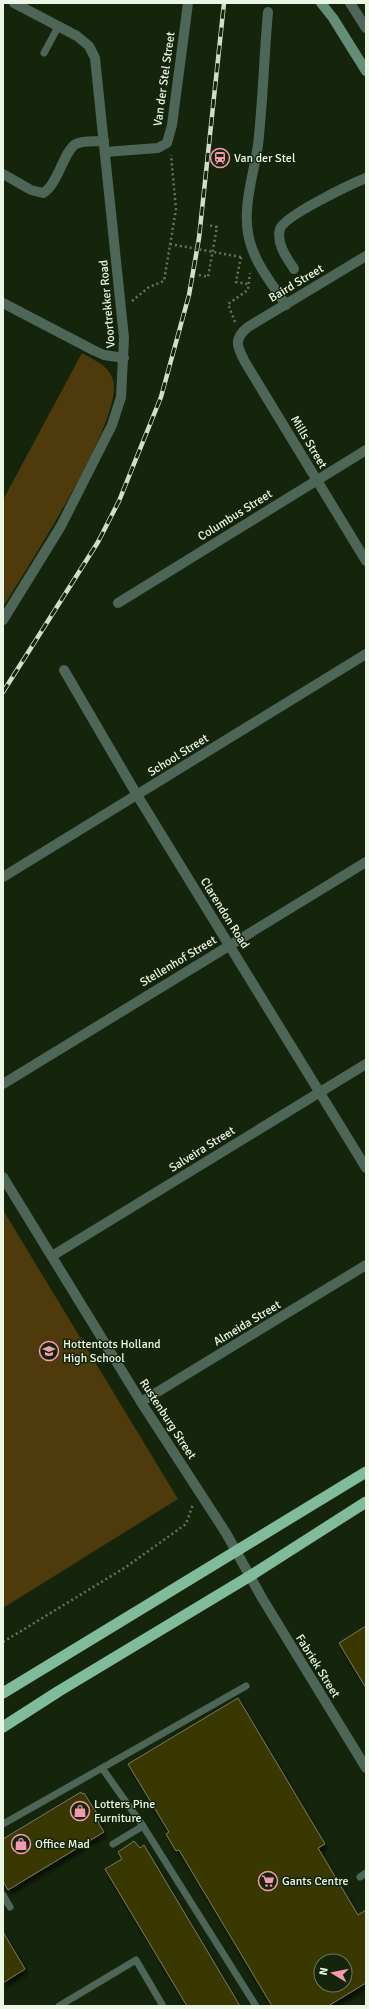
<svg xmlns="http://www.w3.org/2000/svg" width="369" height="2009" viewBox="0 0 369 2009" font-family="Signika,sans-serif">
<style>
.green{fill:#4f3a0b}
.building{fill:#383705;stroke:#797a59;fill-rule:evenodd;filter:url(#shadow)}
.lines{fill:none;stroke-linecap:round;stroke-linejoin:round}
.path{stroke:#66745e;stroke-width:2.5;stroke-dasharray:2 3;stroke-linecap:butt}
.service{stroke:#4d6658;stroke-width:7}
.minor{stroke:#4d6658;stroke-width:10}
.secondary{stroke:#658e78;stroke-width:10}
.trunk{stroke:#80bc9c;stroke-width:11}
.rail-casing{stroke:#d2ddcb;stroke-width:4.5}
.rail{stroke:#15250c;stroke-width:3;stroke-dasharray:9;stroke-linecap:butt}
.path-bridge{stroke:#66745e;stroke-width:2.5;stroke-dasharray:2 3;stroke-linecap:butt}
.labels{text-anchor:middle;stroke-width:3;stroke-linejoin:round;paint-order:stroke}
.street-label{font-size:12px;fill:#ebf6e5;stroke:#15250c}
.poi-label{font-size:12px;fill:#ebf6e5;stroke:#15250c;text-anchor:start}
</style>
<defs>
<filter id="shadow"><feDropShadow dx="2.5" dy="4.5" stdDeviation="2" flood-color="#0009"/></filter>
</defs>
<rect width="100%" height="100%" fill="#15250c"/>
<g class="green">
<path d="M82 353C93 360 109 365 113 380 125 417 26 570 3 607V500Z"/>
<polygon points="3,1210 178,1499 3,1608"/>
</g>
<g class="building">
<polygon points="366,1626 366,1688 339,1643"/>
<path d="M238 1698 325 1844 318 1848 358 1915 366 1910V1983L328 2006H272L179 1850 176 1851 166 1834 169 1832 128 1764ZM321 1961H345V1985H321Z"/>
<polygon points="81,1792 82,1794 84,1793 101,1820 98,1822 104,1832 8,1890 3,1881 3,1839"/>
<polygon points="134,1841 140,1848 144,1845 240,2006 187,2006 105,1869 122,1859 118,1852"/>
<polygon points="3,1932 25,1969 3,1983"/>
</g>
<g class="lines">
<g class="path">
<polyline points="241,257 236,282 248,284"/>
<polyline points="199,275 208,277 217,227 207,225"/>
<polyline points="132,301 149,287 164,281 176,209 171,155"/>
<polyline points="235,322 228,304 248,290 250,273"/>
<polyline points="3,1642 126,1567 186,1524 193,1504"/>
</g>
<g class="service">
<polyline points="44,53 58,27"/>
<polyline points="102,1768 246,1686"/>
<polyline points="3,1824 102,1768 143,1826 256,2006"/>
<polyline points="113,1844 143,1826"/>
<polyline points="360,1877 366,1873"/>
<polyline points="3,1895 10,1907"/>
<polyline points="59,2006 136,1960 163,2006"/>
</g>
<g class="minor">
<polyline points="350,3 366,28"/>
<path d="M268 12C264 56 263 101 258 145 254 173 243 204 248 233 252 260 271 282 286 305"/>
<polyline points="105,152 158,148 167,143 172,125 188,3"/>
<path d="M3 174 31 190 43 193C58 185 64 150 76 144 84 140 95 142 104 141"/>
<path d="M366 256 248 327C233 339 237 347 245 362L366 561"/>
<path d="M294 269C287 258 276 244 280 229 284 216 351 184 366 178"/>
<polyline points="3,303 93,350 104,355 124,358"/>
<polyline points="118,603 366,450"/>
<polyline points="3,620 61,526 112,425 121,397 124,338 95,58 89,46 77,36 14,3"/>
<polyline points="64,670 137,795 366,1168"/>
<polyline points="3,877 366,654"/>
<polyline points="3,1084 366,862"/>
<polyline points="3,1177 141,1402 226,1533 262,1598 366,1768"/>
<polyline points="52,1256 366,1064"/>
<polyline points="141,1402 366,1265"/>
</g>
<polyline class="secondary" points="321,3 333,18 366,71"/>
<g class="trunk">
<polyline points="3,1693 366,1472"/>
<polyline points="3,1727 59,1691 250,1576 366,1502"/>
</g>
<g class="rail-casing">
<polyline id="rail" points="3,692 98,542 119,501 161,397 189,295 199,238 224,3"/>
</g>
<use href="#rail" class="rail"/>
<polyline class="path-bridge" points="170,244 241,257"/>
</g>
<defs>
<g id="station-ring" transform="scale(1)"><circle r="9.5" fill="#15250c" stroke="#f29aaf" stroke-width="1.5"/><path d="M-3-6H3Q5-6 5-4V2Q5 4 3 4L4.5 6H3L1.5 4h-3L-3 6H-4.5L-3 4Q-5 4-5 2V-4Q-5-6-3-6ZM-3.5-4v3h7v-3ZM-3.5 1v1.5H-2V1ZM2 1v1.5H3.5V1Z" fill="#f29aaf"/></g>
<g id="school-ring" transform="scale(1)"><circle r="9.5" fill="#15250c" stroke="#f29aaf" stroke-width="1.5"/><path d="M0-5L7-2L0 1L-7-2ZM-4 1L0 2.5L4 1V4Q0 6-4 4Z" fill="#f29aaf"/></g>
<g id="shop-ring" transform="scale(1)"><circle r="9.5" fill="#15250c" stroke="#f29aaf" stroke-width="1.5"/><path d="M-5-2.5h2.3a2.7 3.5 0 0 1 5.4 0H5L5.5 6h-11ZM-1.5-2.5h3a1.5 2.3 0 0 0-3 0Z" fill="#f29aaf"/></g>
<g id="supermarket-ring" transform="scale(1)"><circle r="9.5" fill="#15250c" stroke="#f29aaf" stroke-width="1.5"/><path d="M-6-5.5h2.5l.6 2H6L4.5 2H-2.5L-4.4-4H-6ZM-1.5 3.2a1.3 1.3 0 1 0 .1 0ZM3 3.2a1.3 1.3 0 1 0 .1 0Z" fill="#f29aaf"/></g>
</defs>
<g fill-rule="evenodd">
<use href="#station-ring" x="220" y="158"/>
<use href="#school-ring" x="49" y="1351"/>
<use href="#shop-ring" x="80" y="1811"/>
<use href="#shop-ring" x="21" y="1844"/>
<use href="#supermarket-ring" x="268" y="1881"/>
</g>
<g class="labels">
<g class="street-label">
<text transform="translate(164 79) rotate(-82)" y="4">Van der Stel Street</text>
<text transform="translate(296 283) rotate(-31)" y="4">Baird Street</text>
<text transform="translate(107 304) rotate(-95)" y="4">Voortrekker Road</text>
<text transform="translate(309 442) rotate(59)" y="4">Mills Street</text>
<text transform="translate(235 515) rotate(-32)" y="4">Columbus Street</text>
<text transform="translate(178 755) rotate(-32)" y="4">School Street</text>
<text transform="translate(225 913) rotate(58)" y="4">Clarendon Road</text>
<text transform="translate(178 961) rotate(-31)" y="4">Stellenhof Street</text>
<text transform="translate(202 1149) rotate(-32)" y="4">Salveira Street</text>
<text transform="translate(247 1323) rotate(-31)" y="4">Almeida Street</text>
<text transform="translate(168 1419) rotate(57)" y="4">Rustenburg Street</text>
<text transform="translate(318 1666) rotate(58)" y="4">Fabriek Street</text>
</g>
<g class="poi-label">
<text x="234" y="162">Van der Stel</text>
<text x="63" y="1348">Hottentots Holland<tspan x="63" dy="14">High School</tspan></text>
<text x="94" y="1808">Lotters Pine<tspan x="94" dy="14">Furniture</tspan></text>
<text x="35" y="1848">Office Mad</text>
<text x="282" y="1885">Gants Centre</text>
</g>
</g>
<rect width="369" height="2009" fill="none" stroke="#ebf6e5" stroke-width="8"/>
<g transform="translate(333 1973) rotate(280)"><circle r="19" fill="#15250c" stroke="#6b7963"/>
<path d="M0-3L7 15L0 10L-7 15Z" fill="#f29aaf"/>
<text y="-6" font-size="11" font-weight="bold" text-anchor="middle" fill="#ebf6e5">N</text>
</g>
</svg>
